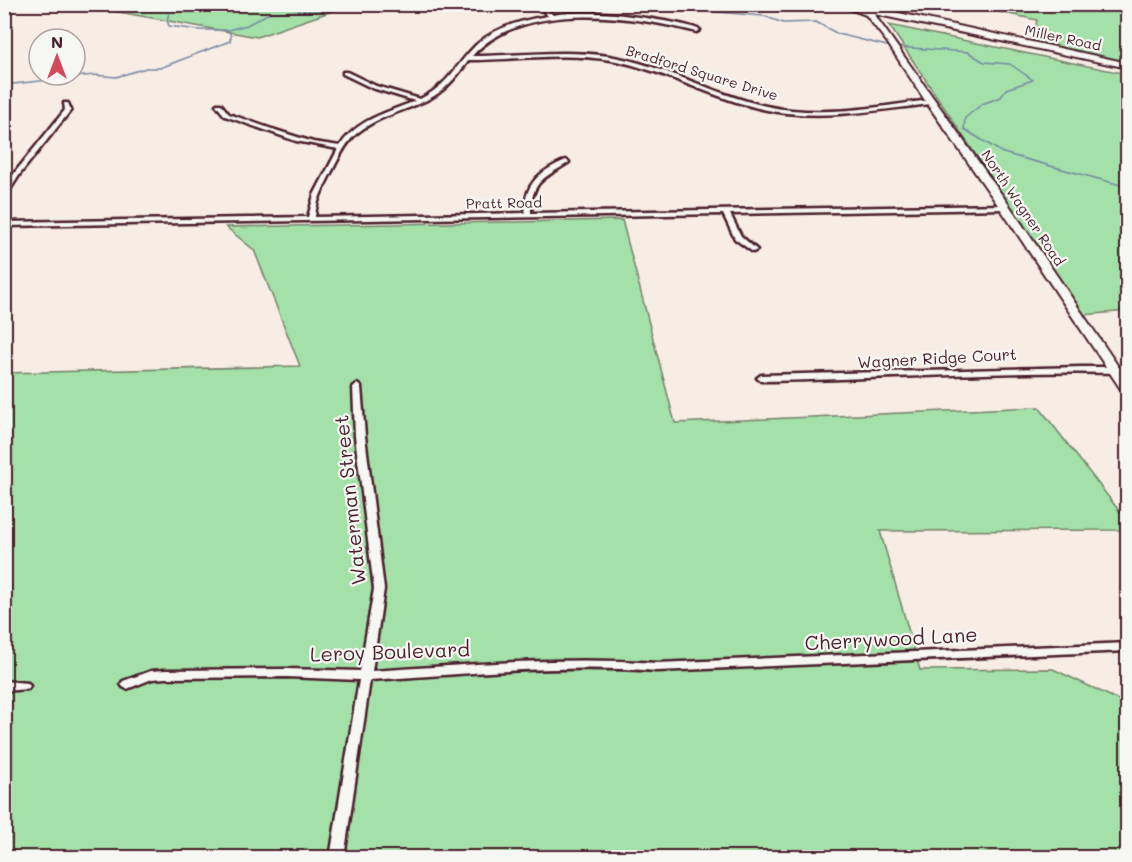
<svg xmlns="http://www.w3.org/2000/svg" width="1132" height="862" viewBox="0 0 1132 862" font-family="Mali,sans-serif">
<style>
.green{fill:#a3e1a9;stroke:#76806a;stroke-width:1.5}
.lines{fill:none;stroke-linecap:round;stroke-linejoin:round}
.stream{stroke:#7587a2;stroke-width:1.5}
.street-casing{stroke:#4a1f2b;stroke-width:5}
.secondary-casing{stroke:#4a1f2b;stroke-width:4}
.street{fill:#f6f6f2;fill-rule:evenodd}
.secondary{fill:#f6f6f2;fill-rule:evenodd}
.labels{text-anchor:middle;stroke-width:4.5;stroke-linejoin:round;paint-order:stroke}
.far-street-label{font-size:14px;fill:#4a1f2b;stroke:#f6f6f2}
.street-label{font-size:16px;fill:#4a1f2b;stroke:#f6f6f2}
.near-street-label{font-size:20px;fill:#4a1f2b;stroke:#f6f6f2}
</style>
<rect width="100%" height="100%" fill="#f7ede4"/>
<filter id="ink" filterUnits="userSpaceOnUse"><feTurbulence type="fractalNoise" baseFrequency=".0167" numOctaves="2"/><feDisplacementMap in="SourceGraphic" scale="12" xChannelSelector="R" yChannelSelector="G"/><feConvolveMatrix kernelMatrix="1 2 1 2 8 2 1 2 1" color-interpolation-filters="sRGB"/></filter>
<g filter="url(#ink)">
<g class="green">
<polygon points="80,5 350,5 257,37"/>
<polygon points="968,5 1127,5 1127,66 1032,45 1037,20"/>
<polygon points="889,25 1127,74 1127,311 1083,315"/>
<polygon points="622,220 675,423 1039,407 1127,521 1127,530 880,531 920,670 1053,669 1127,704 1127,857 5,857 4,373 300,366 254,250 226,227"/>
</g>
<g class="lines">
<g class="stream">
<polyline points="167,4 171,8 167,20 169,26 198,30 228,30 247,25 271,12 316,11 349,4"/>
<polyline points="679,4 694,10 764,16 783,23 816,22 838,34 891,47"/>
<polyline points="897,47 968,52 984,62 1010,64 1033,80 1006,89 1001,97 982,104 965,118 964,129 1003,153 1128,187"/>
<polyline points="4,85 94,75 116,77 146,68 160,68 230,41 231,36 228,30"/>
</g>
<g class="street-casing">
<g id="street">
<path d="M537 4H542L553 15C589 9 628 15 664 21 675 23 689 25 700 30L697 32C630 15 522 0 472 56 517 56 564 49 609 56 664 65 712 94 766 106 820 118 876 107 930 100L933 102 930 104C876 110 821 121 767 110 713 99 665 70 611 60 564 52 516 60 469 60 459 73 449 87 434 96 409 111 377 115 355 135 344 145 338 160 331 173 324 187 316 201 315 217L525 213C524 183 540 171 566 160L569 162 568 163C544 178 531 181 531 213L1005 205 1008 207 1005 209 730 214 741 236 757 250 753 252 735 239 723 214 4 226V222L308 217 314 195 338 149 296 141 225 116 216 105 217 104H221L229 114 272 129 313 142 340 146C357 119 387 113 415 101L372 88 343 74V72H347L376 86 420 99C449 85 455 66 476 45 495 27 523 20 548 16Z"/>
<polygon points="64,103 68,103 71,110 20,174 6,196 4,197 4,188 16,171 65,110"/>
<path d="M1082 367H1128V373C1005 370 883 379 761 381L757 378 761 375Z"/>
<path d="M357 384 361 387 365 436 384 589 372 671C467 665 562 656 657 663L1128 643V651L657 671C562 664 466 674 370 680L344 858H330L359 680 287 677 165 678 152 679 127 689 123 687 121 684 123 681 151 671 165 670 287 669 360 671 374 589 355 436 353 387Z"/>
<polygon points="4,681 28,683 30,686 28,689 4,691"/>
</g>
</g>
<g class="secondary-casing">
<polygon id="secondary" points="836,4 867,4 876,8 1128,63 1128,68 874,14 1009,205 1128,381 1128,395 1122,391 1000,208 926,102 887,42 866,15"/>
</g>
<use href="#street" class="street"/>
<use href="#secondary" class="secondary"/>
</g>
</g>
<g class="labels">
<g class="far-street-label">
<text transform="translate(1063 38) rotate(12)" y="5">Miller Road</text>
<text transform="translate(702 73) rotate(17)" y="5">Bradford Square Drive</text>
<text transform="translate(504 203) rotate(-1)" y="5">Pratt Road</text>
<text transform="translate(1023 208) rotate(56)" y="5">North Wagner Road</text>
</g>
<g class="street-label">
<text transform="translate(937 358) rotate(-3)" y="6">Wagner Ridge Court</text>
</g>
<g class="near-street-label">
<text transform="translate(350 500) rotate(-96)" y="7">Waterman Street</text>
<text transform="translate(891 639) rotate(-3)" y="7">Cherrywood Lane</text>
<text transform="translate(390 652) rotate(-2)" y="7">Leroy Boulevard</text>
</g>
</g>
<rect width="1132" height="862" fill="none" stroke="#f6f6f2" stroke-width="24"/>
<rect x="12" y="12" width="1108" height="838" fill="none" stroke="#4a1f2b" stroke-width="2" filter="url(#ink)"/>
<g transform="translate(57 57)"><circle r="28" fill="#f6f6f2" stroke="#b1a0a2" stroke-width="1.5"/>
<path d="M0-4.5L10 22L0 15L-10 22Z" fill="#d1495b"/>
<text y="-9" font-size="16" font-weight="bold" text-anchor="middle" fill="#4a1f2b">N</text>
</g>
</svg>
